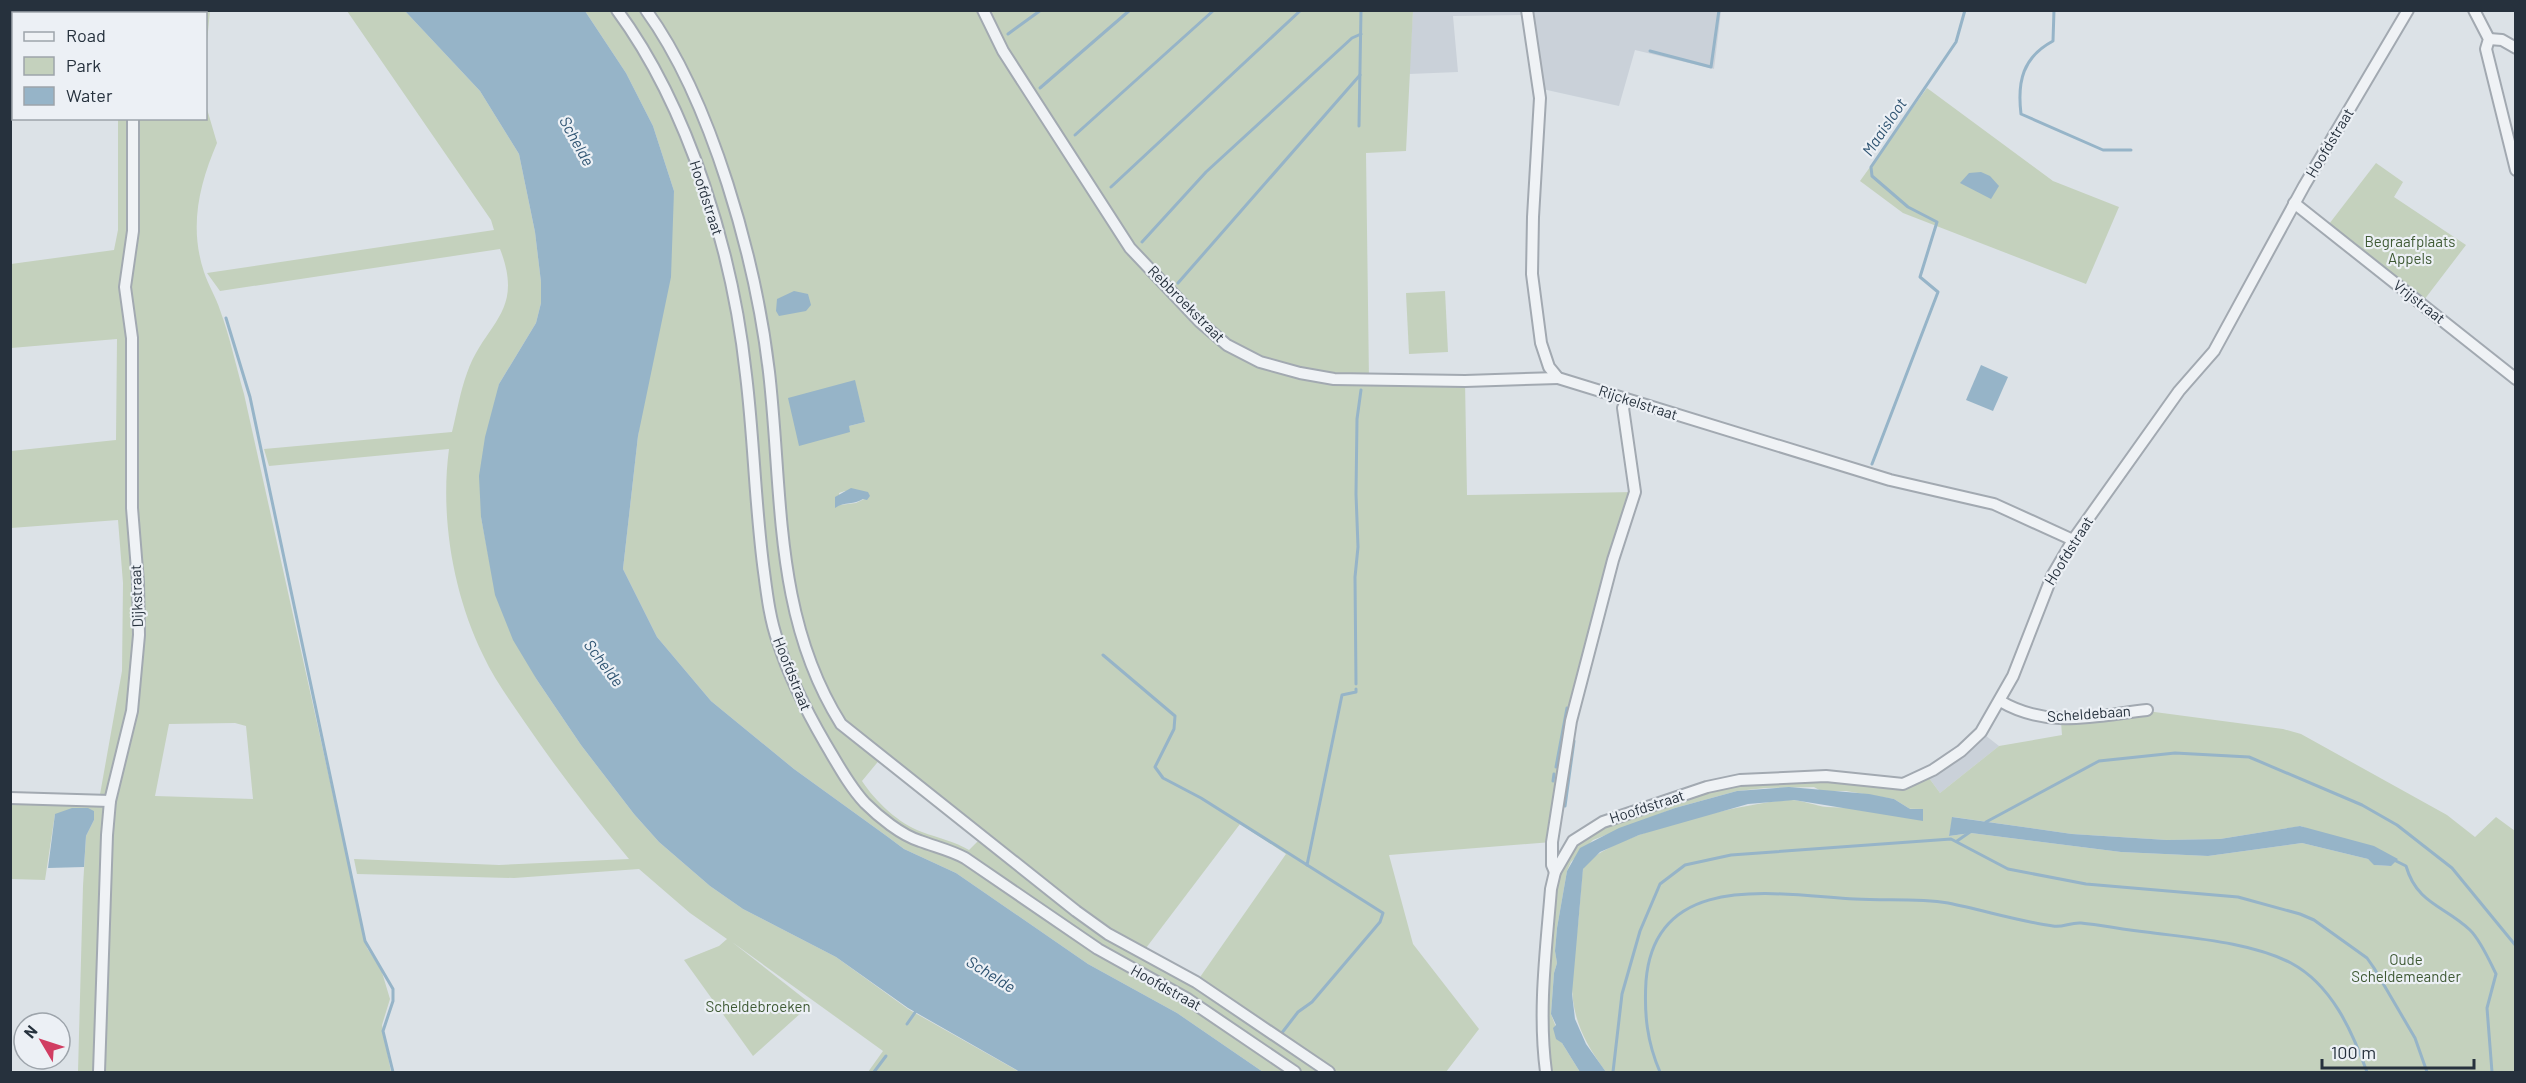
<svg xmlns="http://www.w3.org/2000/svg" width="2526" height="1083" viewBox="0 0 2526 1083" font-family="Barlow,sans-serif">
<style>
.built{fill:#cad1d9}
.green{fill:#c4d1bd;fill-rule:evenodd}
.water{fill:#96b4c8}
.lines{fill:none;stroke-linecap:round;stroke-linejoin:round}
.stream{stroke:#96b4c8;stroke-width:3}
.minor-casing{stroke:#a2a9b1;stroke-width:14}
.minor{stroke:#eff2f5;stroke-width:10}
.labels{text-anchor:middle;stroke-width:4.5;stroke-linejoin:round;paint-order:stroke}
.street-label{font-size:15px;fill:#26313d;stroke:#ecf0f5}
.park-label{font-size:15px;fill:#3e5933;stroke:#ecf0f5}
.water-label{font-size:16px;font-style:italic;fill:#2f5472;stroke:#ecf0f5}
</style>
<rect width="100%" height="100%" fill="#dce2e7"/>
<g class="built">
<polygon points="1413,11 1721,11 1714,69 1635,50 1619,106 1538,88 1527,15 1453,16 1458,72 1409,74"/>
<polygon points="1981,732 1999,746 1940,793 1929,778"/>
</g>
<g class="green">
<path d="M116 11H210L206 52 207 109 217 143C199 185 189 227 204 272 208 285 216 297 220 310 230 337 236 366 244 394L367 948 381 969 390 999 382 1025 391 1072H78L83 886 86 836 94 820 55 814 45 880 11 879V798L99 800 122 671 123 583 118 520 11 528V451L116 440 117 339 11 348V264L114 250 118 230V119L206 118V14H116ZM235 723 246 726 253 799 155 796 169 724Z"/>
<path d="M347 11H405L480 91 519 154 535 232 541 282V303L536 323 499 384 481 517 496 595 537 680 581 745 634 814 659 842 710 886 743 909 836 957 908 1009 1020 1072H868L883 1051 732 942 811 1004 753 1056 684 960 719 946 727 939 690 913 639 869 514 878 357 874 354 859 499 865 629 859C593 816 558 771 526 724 511 702 494 679 483 655 453 593 440 517 449 449L269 466 264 449 452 432C457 412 460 392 467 373 485 322 525 313 500 249L220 291 207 273 494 230 491 220Z"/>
<path d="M585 11H1413L1406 151 1366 153 1369 381H1465L1467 495 1635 492 1584 671 1552 842 1389 855 1413 944 1479 1029 1446 1072H1263L1177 1013 1088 964 956 873 904 849 888 837 794 769 711 701 657 637 623 569 638 436 674 191 653 126 626 73ZM854 381 865 422 849 426ZM845 491 870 496 856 503 840 505 839 493ZM881 758 981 838 969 850C954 841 938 838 922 832 899 824 875 801 862 781ZM1240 824 1286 854 1198 980 1143 952Z"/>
<polygon points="1927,88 2053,181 2119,207 2086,284 1903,213 1860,181"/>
<polygon points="2376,163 2403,182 2394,197 2466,245 2421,304 2326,228"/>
<polygon points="1445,291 1448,352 1409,354 1406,293"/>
<path d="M2147 711 2283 729 2301 734 2447 815 2475 837 2496 817 2515 831V1072H1606C1569 1022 1567 993 1577 932 1579 922 1582 872 1583 869 1600 835 1753 801 1791 800 1803 800 1815 806 1827 807 1859 809 1891 808 1922 809H1910L1894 799 1846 791H1821L1814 787 1766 788 1737 791 1675 808 1593 840 1571 862 1567 871 1557 928 1555 951 1557 963 1554 973 1551 1014 1562 1043 1580 1072H1547L1542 1040 1555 872 1588 829 1740 780 1839 781 1929 778 1940 793 1999 746 2062 735 2061 722ZM1953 817 2072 834 2167 840 2220 839 2301 826 2391 866 2375 865 2368 859 2302 843 2208 856 2121 852 1971 833 1949 836Z"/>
</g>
<g class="water">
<polygon points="405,11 585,11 626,73 653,126 674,191 671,277 638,436 623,569 657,637 711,701 794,769 888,837 904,849 956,873 1088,964 1177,1013 1263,1072 1020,1072 908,1008 836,957 743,909 710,886 659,842 634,814 581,745 537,680 513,640 495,595 481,517 479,476 485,437 499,384 536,323 541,303 541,282 535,232 519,154 480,91"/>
<polygon points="1981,172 1990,176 1999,186 1991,199 1960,183 1969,173"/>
<polygon points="794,291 808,294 811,305 806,311 779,316 776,311 777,299"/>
<polygon points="1981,365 2008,377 1993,411 1966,400"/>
<polygon points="855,380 865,422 849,426 850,432 799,446 788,398"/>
<path d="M851 488 868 492 870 496 867 500 863 499C854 505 845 501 835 508V497Z"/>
<polygon points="1789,787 1869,794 1894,799 1910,809 1923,809 1923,821 1794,800 1748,804 1639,835 1600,852 1583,869 1572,994 1575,1019 1586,1044 1606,1072 1580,1072 1562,1043 1556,1039 1553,1028 1556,1025 1551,1014 1554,973 1557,963 1555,951 1557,928 1567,871 1580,848 1619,828 1675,808 1737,791"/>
<polygon points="72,808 88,808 94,811 94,820 86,836 84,867 48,868 55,814"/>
<polygon points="1952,817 2072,834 2167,840 2220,839 2300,826 2374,846 2398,859 2391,866 2374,865 2368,859 2302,843 2208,856 2121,852 1971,833 1949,836"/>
</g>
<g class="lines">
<g class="stream">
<path d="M2054 10 2053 41C2023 57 2017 81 2021 114L2103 150H2131"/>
<polyline points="1008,34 1041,10"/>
<polyline points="1650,51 1711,67 1719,10"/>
<polyline points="1040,88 1130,10"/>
<polyline points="1359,126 1361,10"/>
<polyline points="1075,135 1214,10"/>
<polyline points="1111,187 1301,10"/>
<polyline points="1142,242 1206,172 1352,38 1361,34"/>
<polyline points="1178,283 1360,75"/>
<polyline points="226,318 250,397 365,941 393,989 393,1001 383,1031 393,1072"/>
<polyline points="1872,464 1938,292 1920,277 1937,222 1908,207 1872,176 1871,167 1956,42 1965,10"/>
<polyline points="1103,655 1175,716 1174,729 1155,767 1163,778 1201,798 1383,913 1380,922 1312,1002 1298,1012 1281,1034"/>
<polyline points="1356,684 1355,577 1358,547 1356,494 1357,419 1361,390"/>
<polyline points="1556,767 1567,708"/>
<polyline points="1553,781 1554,774"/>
<polyline points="1565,806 1574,741"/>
<polyline points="1986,822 2099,761 2175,753 2249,757 2362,805 2397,825 2452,868 2516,946"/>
<polyline points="1957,841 1970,832"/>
<path d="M2396 861 2406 866C2417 904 2445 906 2470 930 2481 941 2489 960 2496 974L2487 1008 2492 1072"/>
<polyline points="1307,865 1342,695 1356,692 1356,689"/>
<polyline points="907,1024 916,1011"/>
<polyline points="874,1072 886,1056"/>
<polyline points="1613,1072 1622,994 1640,931 1660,884 1685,865 1731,855 1951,839 2008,869 2086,884 2238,897 2300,914 2314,920 2367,958 2374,968 2415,1038 2427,1072"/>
<path d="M1660 1072C1647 1042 1644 1014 1646 981 1655 869 1777 895 1855 899 1886 901 1916 898 1948 903 1983 910 2018 921 2053 926 2062 928 2071 922 2081 923 2102 925 2124 930 2146 932 2191 938 2251 942 2291 963 2332 985 2352 1031 2367 1072"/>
</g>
<g class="minor-casing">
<g id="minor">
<polyline points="131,10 131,14"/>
<path d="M617 10C690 109 733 254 746 375 754 440 755 506 764 572 767 595 770 620 778 642 789 677 807 712 825 743 837 763 849 786 865 803 879 817 901 835 920 841 936 847 950 850 965 858L1098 949 1186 998 1295 1072"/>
<path d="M646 10C712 101 756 261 769 372 783 493 773 616 841 724L1076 911 1108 934 1196 982 1329 1072"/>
<polyline points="983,10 1003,51 1130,248 1200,322 1227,345 1260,362 1300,373 1334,379 1465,381 1558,378"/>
<polyline points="1527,10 1540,98 1533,217 1532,274 1541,343 1549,367 1558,378 1890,480 1994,504 2073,540"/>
<polyline points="2474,10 2489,39 2486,49 2516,170"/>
<polyline points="2489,39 2502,40 2516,48"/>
<polyline points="2294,203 2516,379"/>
<path d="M2000 701C2048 729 2093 716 2147 710"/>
<polyline points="10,798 110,801"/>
<polyline points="1555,872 1552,865 1552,842 1571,721 1613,560 1635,492 1623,408 1627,400"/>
<polyline points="99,1072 107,835 110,801 132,711 139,635 138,582 132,508 132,338 125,287 133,231 133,118"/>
<path d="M1546 1072C1538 1011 1546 951 1551 889L1555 872 1573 841 1603 822 1707 787 1740 780 1826 776 1903 784 1933 770 1961 751 1981 732 2013 676 2052 576 2073 540 2179 391 2214 351 2304 186 2408 10"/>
</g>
</g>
<use href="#minor" class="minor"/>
</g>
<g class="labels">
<g class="street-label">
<text transform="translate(2330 143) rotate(-59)" y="5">Hoofdstraat</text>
<text transform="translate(706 198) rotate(72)" y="5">Hoofdstraat</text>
<text transform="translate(2419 302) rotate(38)" y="5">Vrijstraat</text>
<text transform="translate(1186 304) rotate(45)" y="5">Rebbroekstraat</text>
<text transform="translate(1638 403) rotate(18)" y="5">Rijckelstraat</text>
<text transform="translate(2069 551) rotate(-58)" y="5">Hoofdstraat</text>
<text transform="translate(137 596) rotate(-92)" y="5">Dijkstraat</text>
<text transform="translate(792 674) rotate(68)" y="5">Hoofdstraat</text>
<text transform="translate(2089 714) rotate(-4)" y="5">Scheldebaan</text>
<text transform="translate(1647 807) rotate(-18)" y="5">Hoofdstraat</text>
<text transform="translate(1166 988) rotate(29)" y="5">Hoofdstraat</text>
</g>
<g class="park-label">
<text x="2410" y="247">Begraafplaats<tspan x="2410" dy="17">Appels</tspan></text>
<text x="2406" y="965">Oude<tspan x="2406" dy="17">Scheldemeander</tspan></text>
<text x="758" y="1012">Scheldebroeken</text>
</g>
<g class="water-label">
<text transform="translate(1884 127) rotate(-56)" y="6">Maaisloot</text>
<text transform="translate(577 141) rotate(61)" y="6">Schelde</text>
<text transform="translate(604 663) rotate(53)" y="6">Schelde</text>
<text transform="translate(991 974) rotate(32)" y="6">Schelde</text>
</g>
</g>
<rect width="2526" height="1083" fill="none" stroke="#26313d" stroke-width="24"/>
<rect x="12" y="12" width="195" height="108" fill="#ecf0f5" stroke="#9da4ab" stroke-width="1.5"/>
<rect x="24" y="32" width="30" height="9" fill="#eff2f5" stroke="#9da4ab" stroke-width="1.5"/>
<text x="66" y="42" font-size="18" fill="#26313d">Road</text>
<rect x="24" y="57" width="30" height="18" fill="#c4d1bd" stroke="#9da4ab" stroke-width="1.5"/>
<text x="66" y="72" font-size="18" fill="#26313d">Park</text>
<rect x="24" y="87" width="30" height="18" fill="#96b4c8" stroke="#9da4ab" stroke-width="1.5"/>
<text x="66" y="102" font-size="18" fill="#26313d">Water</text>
<g transform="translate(42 1041) rotate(309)"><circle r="28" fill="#ecf0f5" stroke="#9da4ab" stroke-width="1.5"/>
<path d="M0-4.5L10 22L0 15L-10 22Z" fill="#d13d62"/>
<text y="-9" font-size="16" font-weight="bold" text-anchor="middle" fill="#26313d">N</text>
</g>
<path d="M2322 1059v9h152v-9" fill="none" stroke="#26313d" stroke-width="3"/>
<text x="2331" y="1059" font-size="18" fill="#26313d" stroke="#ecf0f5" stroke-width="4.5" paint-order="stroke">100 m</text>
</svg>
